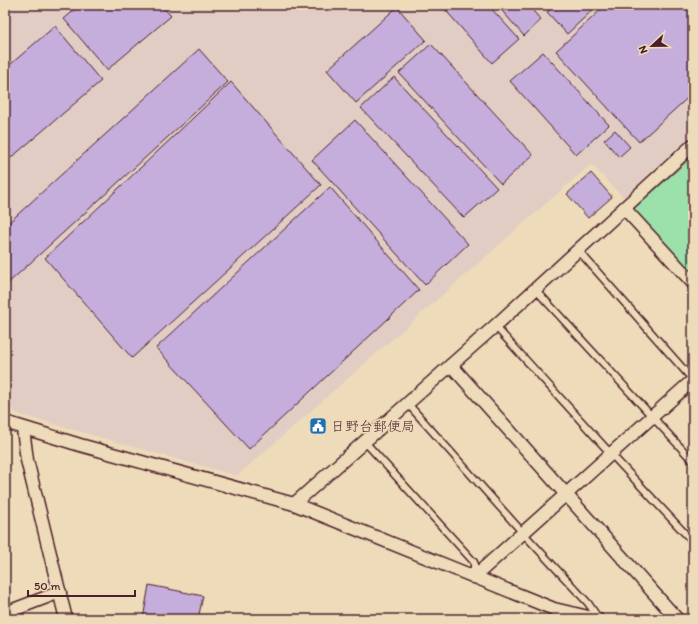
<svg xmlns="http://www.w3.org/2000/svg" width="698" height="624" viewBox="0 0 698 624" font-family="Itim,'Klee One',sans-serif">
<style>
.built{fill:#e2cdc4}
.green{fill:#9ce0ac;stroke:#73806c}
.building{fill:#c5addc;stroke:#4a1f2b}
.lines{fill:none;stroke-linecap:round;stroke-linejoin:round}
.lane-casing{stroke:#4a1f2b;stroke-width:9}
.street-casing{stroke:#4a1f2b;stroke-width:15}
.lane{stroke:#eedbb9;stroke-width:6}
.street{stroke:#eedbb9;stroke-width:12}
.labels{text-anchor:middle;stroke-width:3.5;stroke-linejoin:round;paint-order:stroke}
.poi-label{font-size:14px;fill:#4a1f2b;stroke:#eedbb9;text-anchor:start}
</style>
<rect width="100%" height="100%" fill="#eedbb9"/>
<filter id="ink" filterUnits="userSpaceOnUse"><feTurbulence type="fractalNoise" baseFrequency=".025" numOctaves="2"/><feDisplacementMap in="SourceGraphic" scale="8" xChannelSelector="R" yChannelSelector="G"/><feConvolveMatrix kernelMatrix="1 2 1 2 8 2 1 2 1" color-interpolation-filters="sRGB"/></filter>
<g filter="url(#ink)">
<polygon class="built" points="5,5 693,5 693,139 626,200 591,164 237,476 21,415 5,407"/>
<polygon class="green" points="693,156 693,283 629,213"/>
<g class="building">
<polygon points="80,5 161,5 171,16 107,70 64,19"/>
<polygon points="441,5 488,5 519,39 492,63"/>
<polygon points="497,5 528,5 541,20 524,36"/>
<polygon points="556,5 598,5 567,34 547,12"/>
<polygon points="606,5 693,5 693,93 639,142 556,51"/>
<polygon points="397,7 426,40 356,103 327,70"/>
<polygon points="55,26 101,81 5,163 5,69"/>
<polygon points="431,44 533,155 501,184 399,73"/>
<polygon points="199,49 228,82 5,286 5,226"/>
<polygon points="543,52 609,125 576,155 510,81"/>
<polygon points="394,77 497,188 464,218 361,108"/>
<polygon points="231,82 321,185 132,358 45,258"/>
<polygon points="355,120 468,244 425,285 312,160"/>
<polygon points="615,130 630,147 619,157 604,140"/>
<polygon points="591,173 612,197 588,218 567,194"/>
<polygon points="330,187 419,290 249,449 156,348"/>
<polygon points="149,585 203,596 198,619 143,619"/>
</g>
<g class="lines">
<g class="lane-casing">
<g id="lane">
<polyline points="578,250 693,380"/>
<polyline points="535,289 693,461"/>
<polyline points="495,326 611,454 693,542"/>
<polyline points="408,404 523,533 588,603 599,619"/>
<polyline points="365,442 474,562 474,576"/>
</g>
</g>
<g class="street-casing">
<g id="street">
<polyline points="624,208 693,283"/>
<polyline points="451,365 677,619"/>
<polyline points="5,422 80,445 294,504 554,609 597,619"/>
<polyline points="23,429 27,460 66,619"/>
<polyline points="294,504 495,326 693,145"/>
<polyline points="474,577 693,380"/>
<polyline points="5,613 60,592"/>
</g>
</g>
<use href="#lane" class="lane"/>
<use href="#street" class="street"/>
</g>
</g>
<defs>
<g id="civic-square" transform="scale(0.9)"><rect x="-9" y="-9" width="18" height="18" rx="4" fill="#1f6fb2" stroke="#eedbb9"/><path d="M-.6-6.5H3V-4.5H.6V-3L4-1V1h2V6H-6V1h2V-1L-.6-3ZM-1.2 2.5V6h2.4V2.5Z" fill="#fff"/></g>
</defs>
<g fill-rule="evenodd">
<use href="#civic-square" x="318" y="426"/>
</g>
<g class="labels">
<g class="poi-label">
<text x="331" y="431">日野台郵便局</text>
</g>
</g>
<rect width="698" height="624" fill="none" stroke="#eedbb9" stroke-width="20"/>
<rect x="10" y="10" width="678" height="604" fill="none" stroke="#4a1f2b" stroke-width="1.5" filter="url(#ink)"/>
<g transform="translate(652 46) rotate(248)" stroke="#eedbb9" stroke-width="3" paint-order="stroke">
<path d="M0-3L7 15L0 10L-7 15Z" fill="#4a1f2b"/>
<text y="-6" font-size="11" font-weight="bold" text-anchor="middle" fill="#4a1f2b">N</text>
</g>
<path d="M28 590v6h107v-6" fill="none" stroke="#4a1f2b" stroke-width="2"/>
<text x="34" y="590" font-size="12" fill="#4a1f2b" stroke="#eedbb9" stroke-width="3" paint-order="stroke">50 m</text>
</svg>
